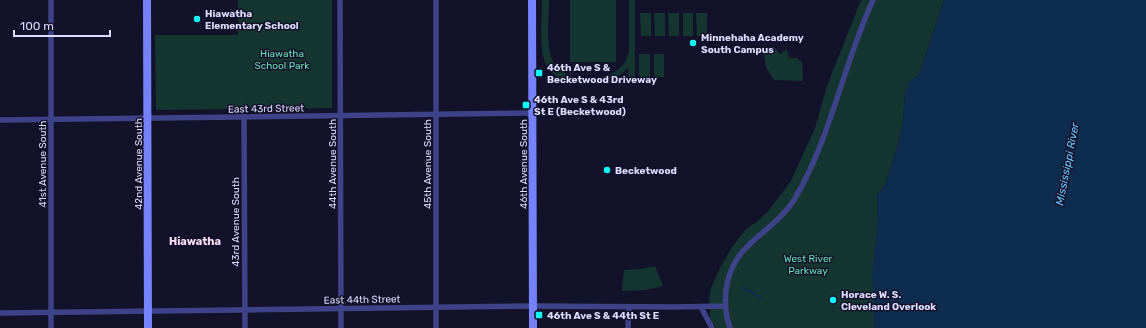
<svg xmlns="http://www.w3.org/2000/svg" width="1146" height="328" viewBox="0 0 1146 328" font-family="Rubik,sans-serif">
<style>
.green{fill:#153530}
.water{fill:#0e2c4d}
.lines{fill:none;stroke-linecap:round;stroke-linejoin:round}
.stream{stroke:#0e2c4d;stroke-width:2}
.street{stroke:#3e4389;stroke-width:5.5}
.secondary{stroke:#7681fc;stroke-width:8}
.poi-dot{fill:#0dfaf8;stroke:#13122b;stroke-width:1.5}
.labels{text-anchor:middle;stroke-width:3;stroke-linejoin:round;paint-order:stroke}
.poi-label{font-size:10px;font-weight:bold;fill:#dddcfe;stroke:#13122b;text-anchor:start}
.park-label{font-size:10px;fill:#68dfb4;stroke:#13122b}
.street-label{font-size:10px;fill:#dddcfe;stroke:#13122b}
.water-label{font-size:11px;font-style:italic;fill:#6dc9fc;stroke:#13122b}
.neighbourhood-label{font-size:11px;font-weight:bold;fill:#fedef6;stroke:#13122b}
</style>
<rect width="100%" height="100%" fill="#13122b"/>
<g class="green">
<polygon points="238,0 332,0 332,108 156,110 155,35 238,35"/>
<path d="M542 0H549C549 17 545 49 554 63 565 83 604 82 620 68 625 64 627 58 629 52V0H635V78H629L628 68C608 89 557 93 545 62 539 47 542 17 542 0Z"/>
<rect x="570" y="0" width="46" height="62"/>
<polygon points="861,0 944,0 919,75 909,82 905,94 903,119 899,141 885,185 877,195 878,217 874,307 874,328 716,328 710,319 709,299 711,288 720,268 732,247 746,229 758,221 769,210 791,181 815,128 827,86"/>
<polygon points="640,13 651,13 651,36 641,36"/>
<polygon points="654,13 665,13 665,36 655,36"/>
<polygon points="668,13 679,13 679,36 669,36"/>
<rect x="683" y="13" width="10" height="23"/>
<polygon points="696,13 707,13 707,36 697,36"/>
<polygon points="773,46 780,54 787,49 789,58 797,58 802,62 803,77 802,81 774,80 766,67 763,49"/>
<rect x="639" y="54" width="11" height="23"/>
<rect x="654" y="54" width="10" height="23"/>
<polygon points="655,266 663,286 646,290 622,291 624,270 641,269"/>
</g>
<polygon class="water" points="944,0 1146,0 1146,328 874,328 872,275 878,217 877,195 885,185 899,141 903,119 905,94 909,82 919,75"/>
<g class="lines">
<polyline class="stream" points="741,287 755,294 761,299"/>
<g class="street">
<polyline points="340,0 341,328"/>
<polyline points="244,117 245,328"/>
<polyline points="0,120 533,113"/>
<polyline points="701,307 712,328"/>
<polyline points="0,313 533,306 674,307 725,306"/>
<polyline points="51,328 51,0"/>
<polyline points="436,328 436,0"/>
<polyline points="628,328 629,307"/>
<path d="M730 328C721 302 725 272 743 251 759 233 781 221 794 200 831 138 843 65 873 0"/>
</g>
<g class="secondary">
<polyline points="147,0 148,328"/>
<polyline points="532,0 533,328"/>
</g>
</g>
<g class="poi-dot">
<circle cx="197" cy="19" r="4"/>
<circle cx="693" cy="43" r="4"/>
<rect x="535" y="69" width="8" height="8" rx="2"/>
<rect x="522" y="101" width="8" height="8" rx="2"/>
<circle cx="607" cy="170" r="4"/>
<circle cx="833" cy="300" r="4"/>
<rect x="535" y="311" width="8" height="8" rx="2"/>
</g>
<g class="labels">
<g class="poi-label">
<text x="205" y="17">Hiawatha<tspan x="205" dy="12">Elementary School</tspan></text>
<text x="701" y="41">Minnehaha Academy<tspan x="701" dy="12">South Campus</tspan></text>
<text x="547" y="71">46th Ave S &amp;<tspan x="547" dy="12">Becketwood Driveway</tspan></text>
<text x="534" y="103">46th Ave S &amp; 43rd<tspan x="534" dy="12">St E (Becketwood)</tspan></text>
<text x="615" y="174">Becketwood</text>
<text x="841" y="298">Horace W. S.<tspan x="841" dy="12">Cleveland Overlook</tspan></text>
<text x="547" y="319">46th Ave S &amp; 44th St E</text>
</g>
<g class="park-label">
<text x="282" y="57">Hiawatha<tspan x="282" dy="12">School Park</tspan></text>
<text x="808" y="262">West River<tspan x="808" dy="12">Parkway</tspan></text>
</g>
<g class="street-label">
<text transform="translate(266 108) rotate(-1)" y="4">East 43rd Street</text>
<text transform="translate(42 164) rotate(-90)" y="4">41st Avenue South</text>
<text transform="translate(138 164) rotate(-90)" y="4">42nd Avenue South</text>
<text transform="translate(332 164) rotate(-90)" y="4">44th Avenue South</text>
<text transform="translate(427 164) rotate(-90)" y="4">45th Avenue South</text>
<text transform="translate(523 164) rotate(-90)" y="4">46th Avenue South</text>
<text transform="translate(235 222) rotate(-90)" y="4">43rd Avenue South</text>
<text transform="translate(362 299) rotate(-1)" y="4">East 44th Street</text>
</g>
<g class="water-label">
<text transform="translate(1067 164) rotate(-79)" y="4">Mississippi River</text>
</g>
<g class="neighbourhood-label">
<text x="195" y="245">Hiawatha</text>
</g>
</g>
<path d="M14 30v6h96v-6" fill="none" stroke="#dddcfe" stroke-width="2"/>
<text x="20" y="30" font-size="12" fill="#dddcfe" stroke="#13122b" stroke-width="3" paint-order="stroke">100 m</text>
</svg>
